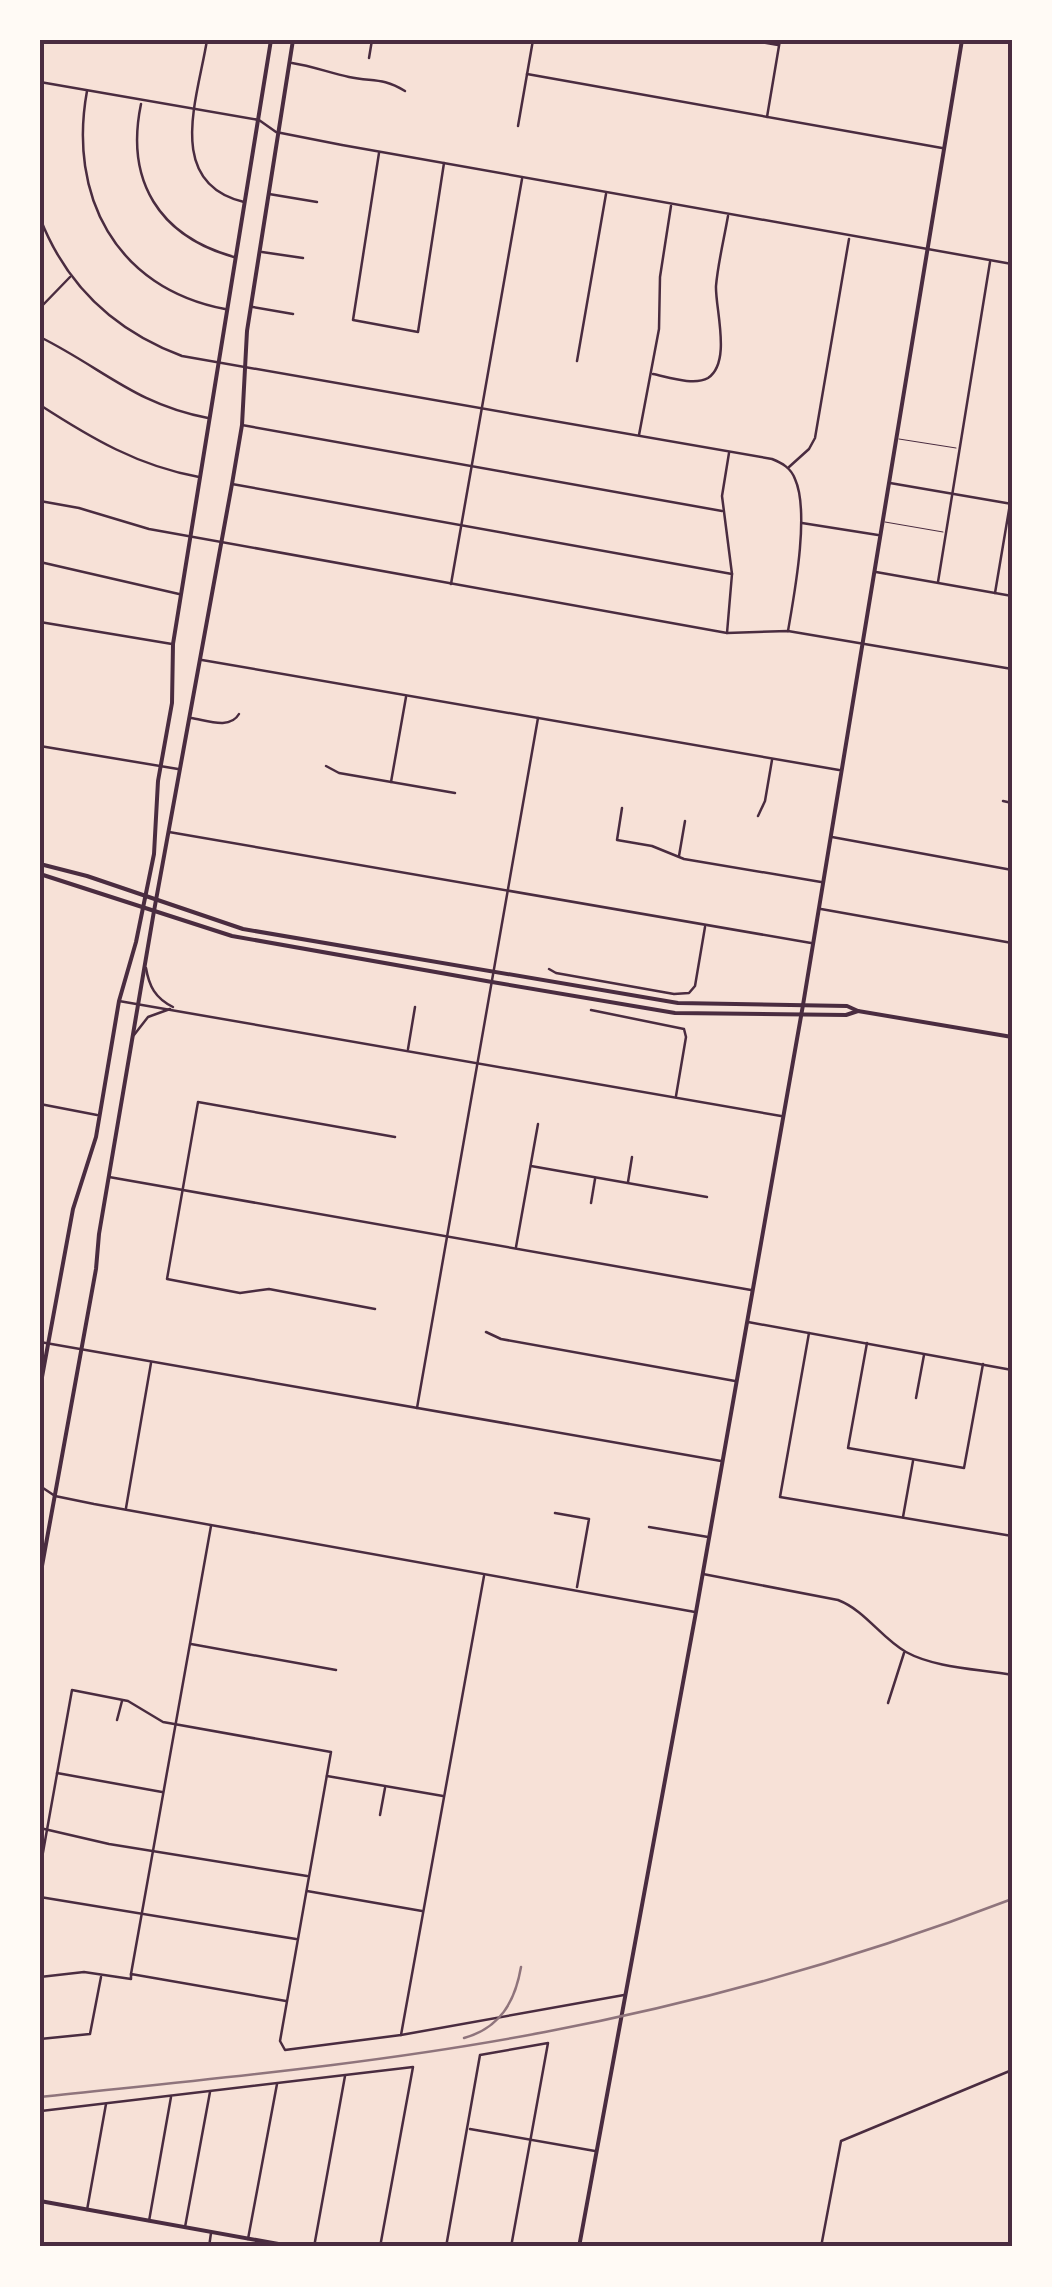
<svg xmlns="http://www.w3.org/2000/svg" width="1052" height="2287" viewBox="0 0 1052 2287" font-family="'IBM Plex Sans',sans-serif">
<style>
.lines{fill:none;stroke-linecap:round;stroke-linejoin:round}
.service{stroke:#4a2c40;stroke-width:1}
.minor{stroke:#4a2c40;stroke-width:2.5}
.tertiary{stroke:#4a2c40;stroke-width:4}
.secondary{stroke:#4a2c40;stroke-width:4}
.rail{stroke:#8f747c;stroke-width:2.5}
.neatline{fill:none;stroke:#4a2c40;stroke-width:4}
</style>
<rect width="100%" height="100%" fill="#f7e1d7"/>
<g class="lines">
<g class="service">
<polyline points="899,439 956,448"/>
<polyline points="885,522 943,532"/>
</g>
<g class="minor">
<path d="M207 40C198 97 164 183 244 202"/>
<polyline points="748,40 778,45"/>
<polyline points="369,58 372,40"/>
<path d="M292 63C312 66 330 73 349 77 373 82 382 77 405 91"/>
<polyline points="527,74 942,148"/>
<polyline points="40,82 259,120 276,132 342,145 1012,264"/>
<path d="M87 91C68 195 115 288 225 309"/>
<path d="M141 104C125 181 159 236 234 257"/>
<polyline points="767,117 780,40"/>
<polyline points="518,126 533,40"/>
<polyline points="379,153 353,320 418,332 444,163"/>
<polyline points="269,194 317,202"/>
<path d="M40 218C66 285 115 331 182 356L772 459C782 463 791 468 795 479 810 512 794 596 788 631"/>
<polyline points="262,252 303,258"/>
<polyline points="253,307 293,314"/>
<polyline points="40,308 70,277"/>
<path d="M40 337C104 369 135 404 208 418"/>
<polyline points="577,361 606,194"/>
<path d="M653 374C668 377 694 386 708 378 732 362 715 308 716 286 718 263 724 239 728 216"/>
<path d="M40 405C91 438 138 466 199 477"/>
<polyline points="242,425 722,511"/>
<polyline points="639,435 659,329 660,277 671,206"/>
<polyline points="789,467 809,449 815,438 849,239"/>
<polyline points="890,483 1012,504"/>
<polyline points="232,484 732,574"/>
<polyline points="40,501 79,508 149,529 727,633 788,631 1012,669"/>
<polyline points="802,523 878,535"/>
<polyline points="40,562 179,594"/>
<polyline points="876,572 1012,596"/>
<polyline points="938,582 990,262"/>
<polyline points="451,584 522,179"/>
<polyline points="995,593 1012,492"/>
<polyline points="40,622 172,644"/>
<polyline points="727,633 732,574 722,496 729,453"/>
<polyline points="202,660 839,770"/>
<path d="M191 718C206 720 230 730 239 714"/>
<polyline points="40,746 178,769"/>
<polyline points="326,766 339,773 455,793"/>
<polyline points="391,782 406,697"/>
<polyline points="1003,801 1012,803"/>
<polyline points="622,808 617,840 652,846 684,859 821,882"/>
<polyline points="758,816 765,801 772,760"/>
<polyline points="169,832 811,943"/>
<polyline points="832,837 1012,870"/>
<polyline points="679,856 685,821"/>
<polyline points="821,909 1012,943"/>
<path d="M146 968C149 986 155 998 173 1007"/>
<polyline points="549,969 556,973 674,994 689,993 695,986 705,927"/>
<polyline points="119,1001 781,1116"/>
<polyline points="591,1010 684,1029 686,1037 676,1096"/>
<polyline points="134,1035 148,1017 170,1009"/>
<polyline points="408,1049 415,1007"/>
<polyline points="40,1104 97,1115"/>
<polyline points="531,1166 707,1197"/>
<polyline points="109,1177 751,1290"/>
<polyline points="628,1182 632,1157"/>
<polyline points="591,1203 595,1179"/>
<polyline points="516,1247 538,1124"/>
<polyline points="375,1309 269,1289 240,1293 167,1279 198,1102 395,1137"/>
<polyline points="748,1322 1012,1370"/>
<polyline points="486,1332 501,1339 735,1381"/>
<polyline points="809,1333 780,1497 1012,1536"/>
<polyline points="40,1342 721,1461"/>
<polyline points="867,1343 848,1448 964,1468 983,1364"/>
<polyline points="916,1398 924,1355"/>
<polyline points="417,1408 538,718"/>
<polyline points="40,1486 55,1496 94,1504 695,1612"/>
<polyline points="126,1508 151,1363"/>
<polyline points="555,1513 589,1519 577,1587"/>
<polyline points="903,1517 913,1461"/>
<polyline points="649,1527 708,1537"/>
<path d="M703 1574 838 1600C866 1611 880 1637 906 1652 935 1668 979 1669 1012 1675"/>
<polyline points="191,1644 336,1670"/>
<polyline points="888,1703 904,1653"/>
<polyline points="117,1720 122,1701"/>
<polyline points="57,1773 162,1792"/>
<polyline points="327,1776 443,1796"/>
<polyline points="380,1815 385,1788"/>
<polyline points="40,1828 109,1844 307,1876"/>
<polyline points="40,1869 72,1690 128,1701 163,1722 331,1752 280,2041 285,2050 401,2035 624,1995"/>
<polyline points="307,1891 422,1911"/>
<polyline points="40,1897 296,1939"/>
<polyline points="131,1974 211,1526"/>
<polyline points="40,1977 84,1972 131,1979 131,1974 286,2001"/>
<polyline points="401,2035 484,1576"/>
<polyline points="40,2039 90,2034 101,1977"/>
<polyline points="40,2114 41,2111 413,2067 380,2247"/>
<polyline points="470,2129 595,2151"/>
<polyline points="87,2210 106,2104"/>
<polyline points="149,2221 171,2097"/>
<polyline points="185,2227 210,2092"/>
<polyline points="248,2239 277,2084"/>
<polyline points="209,2247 211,2233"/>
<polyline points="314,2247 345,2076"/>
<polyline points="446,2247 480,2055 548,2043 511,2247"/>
<polyline points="821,2247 841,2141 1012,2070"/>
</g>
<g class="tertiary">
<polyline points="803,1005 962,40"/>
<polyline points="40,1388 73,1209 96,1137 119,1001 136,942 154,854 158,781 172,703 173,644 271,40"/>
<polyline points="40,1577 96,1269 99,1234 154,911 232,484 242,425 247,331 293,40"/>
</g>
<g class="secondary">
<polyline points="40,864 87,876 243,929 678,1003 847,1006 858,1011 1012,1037"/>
<polyline points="40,874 232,936 492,982 675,1013 846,1015 858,1011"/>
<polyline points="40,2201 295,2247"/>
<polyline points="579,2247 696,1612 803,1005"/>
</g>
<g class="rail">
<path d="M464 2038C500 2028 515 2002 521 1967"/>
<path d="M40 2097C208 2079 378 2064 545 2032 703 2002 861 1957 1012 1899"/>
</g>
</g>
<rect width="1052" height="2287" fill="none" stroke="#fffaf5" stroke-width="85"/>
<rect x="42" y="42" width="968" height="2202" class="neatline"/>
</svg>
